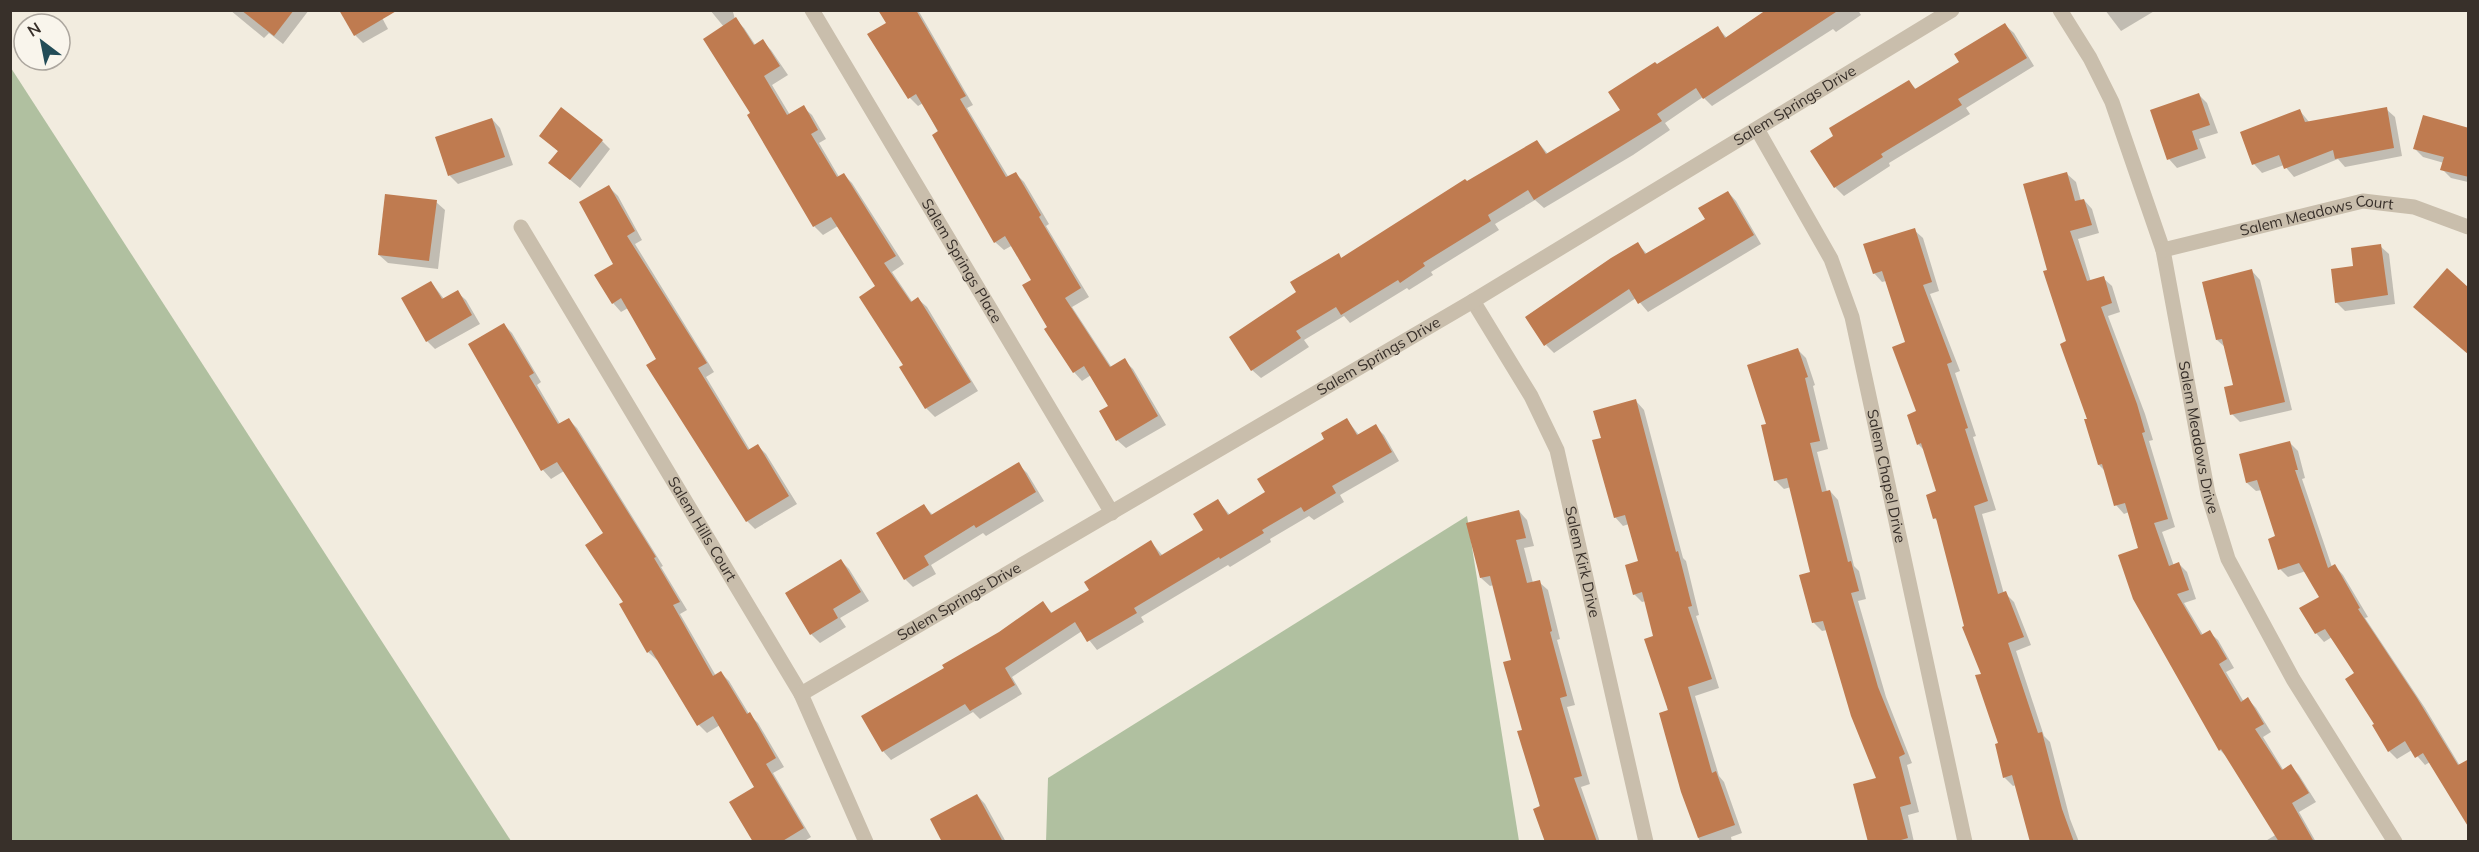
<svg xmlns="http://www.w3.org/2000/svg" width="2479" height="852" viewBox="0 0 2479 852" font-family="Mulish,sans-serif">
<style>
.green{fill:#b0c0a0}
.shadow{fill:#0003}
.building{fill:#bf7b50}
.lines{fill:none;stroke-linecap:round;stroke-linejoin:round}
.minor{stroke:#c9beac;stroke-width:15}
.labels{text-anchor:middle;stroke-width:6;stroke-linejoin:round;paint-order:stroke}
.street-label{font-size:15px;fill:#38302a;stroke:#f9f5ec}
</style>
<rect width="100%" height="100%" fill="#f2ecdf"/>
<g class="green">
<polygon points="11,68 511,841 11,841"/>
<polygon points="1467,516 1519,841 1046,842 1048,778"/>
</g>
<g class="shadow">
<polygon points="230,10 309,10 283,44 269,33 264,38"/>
<polygon points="378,10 388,29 363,43 355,35"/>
<polygon points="710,10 735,10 733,12 735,19 744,28 756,46 762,41 771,50 788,75 772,85 790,115 803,107 812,115 826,139 819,143 839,177 844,175 852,183 904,264 892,272 913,303 918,299 927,307 978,391 935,417 926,408 902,367 905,365 877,287 838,226 823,235 814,226 749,115 753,113 724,27"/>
<polygon points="880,10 918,10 973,105 967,108 1009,178 1016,174 1024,182 1049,224 1046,226 1089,297 1072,307 1112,368 1124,360 1133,369 1166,425 1126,448 1117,440 1110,406 1091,375 1082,381 1074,372 1049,328 1033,280 1013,245 1004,250 995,242 923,103 918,106 910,98 888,23"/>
<polygon points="1769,10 1858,10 1861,15 1836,32 1833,29 1712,106 1703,97 1665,123 1670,130 1633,155 1544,208 1535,200 1495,224 1499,230 1431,272 1433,275 1409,290 1407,288 1350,323 1344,316 1304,340 1309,347 1261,378 1252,370 1298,293 1339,255 1342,259 1537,141 1548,154 1622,110 1657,66 1718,28 1727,38"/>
<polygon points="2105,10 2156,10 2121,31"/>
<polygon points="2005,25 2014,33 2034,66 1966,108 1970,114 1889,163 1890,166 1844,196 1835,187 1835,136 1909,82 1917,90 1961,63"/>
<polygon points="2199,95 2207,103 2218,133 2199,139 2206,158 2177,168 2169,159"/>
<polygon points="2386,109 2395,117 2402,156 2345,167 2338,159 2294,177 2284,165 2262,173 2254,164 2300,111 2310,123"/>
<polygon points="492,119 500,128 513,165 458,184 450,176 437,138"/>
<polygon points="2468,129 2468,182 2451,178 2442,169 2444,163 2423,157 2415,149"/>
<polygon points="541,136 602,141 610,149 580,188 550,163 559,152"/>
<polygon points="2067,174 2076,182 2081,201 2084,200 2092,209 2099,233 2078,239 2091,282 2103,278 2112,286 2120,312 2108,316 2145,414 2153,440 2149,441 2175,527 2162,532 2174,566 2179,564 2187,572 2196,599 2184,603 2203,635 2209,632 2218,640 2234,668 2226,672 2244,702 2248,699 2256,708 2271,732 2263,737 2284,771 2291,766 2299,775 2316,802 2299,812 2316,842 2264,842 2277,834 2229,759 2220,750 2140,549 2129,512 2124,514 2116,505 2105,471 2099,465 2049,271"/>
<polygon points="609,187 618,196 642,240 635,244 714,372 706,377 750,450 758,446 766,454 797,504 755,529 747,521 628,308 621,312 613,303 615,264"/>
<polygon points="1728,192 1736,201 1761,244 1648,312 1636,298 1554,353 1546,345 1638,244 1647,254 1707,219"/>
<polygon points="436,202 445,210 438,269 388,263 379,255"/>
<polygon points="1914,230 1923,238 1939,291 1930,294 1960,371 1955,373 1976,436 1973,437 1996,510 1982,514 2004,594 2005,593 2014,602 2031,645 2016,651 2044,736 2050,742 2070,819 2079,842 2031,842 2016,785 2013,786 2004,777 2000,744 1983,675 1966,627 1938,521 1934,518 1938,492 1925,451 1918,444 1918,412 1907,343 1886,281 1882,282 1874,273"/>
<polygon points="2380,246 2389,254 2395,304 2345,311 2336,302 2355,267"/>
<polygon points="2252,271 2260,280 2292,410 2240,422 2232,414 2235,386 2226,348 2217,340"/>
<polygon points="431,282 444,299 457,292 466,300 480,324 435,349 427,341"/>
<polygon points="504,325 512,333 541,382 537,385 560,424 568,419 577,428 663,566 661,567 687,610 680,614 716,676 721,673 729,681 749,714 758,723 784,767 773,773 811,837 803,842 755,842 756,787 720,725 707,733 699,725 659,659 657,660 648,652 621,605 625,602 605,533 564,471 551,479 543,470"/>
<polygon points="1797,349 1806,358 1815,385 1813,386 1828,449 1817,452 1827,492 1830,491 1838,500 1854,566 1859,571 1866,599 1858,601 1886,697 1912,763 1907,765 1919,812 1908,815 1914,842 1869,842 1878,780 1827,630 1822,631 1814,623 1811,573 1791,487 1784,489 1775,480 1768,425"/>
<polygon points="1636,401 1644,410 1683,558 1686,561 1699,615 1696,616 1719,688 1695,696 1719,776 1724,782 1742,833 1731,837 1732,842 1700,842 1682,791 1655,637 1646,601 1642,602 1634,594 1639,563 1629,524 1623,526 1615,517 1602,439"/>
<polygon points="1347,420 1359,435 1375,426 1384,435 1399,461 1340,495 1344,502 1314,520 1309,516 1270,539 1271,542 1230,567 1228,565 1141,617 1144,622 1097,650 1082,631 1012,677 1022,694 980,719 973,712 891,760 883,751 946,669 1043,603 1053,614 1091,591 1151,542 1163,556 1205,531 1218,501 1230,515 1267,493"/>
<polygon points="2290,443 2298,451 2305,478 2302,479 2332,567 2335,566 2343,575 2368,617 2365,618 2425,708 2460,766 2468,823 2430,762 2425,765 2412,750 2397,759 2389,751 2356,673 2332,637 2324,642 2316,633 2321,598 2306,571 2288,577 2280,569 2277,537 2262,490 2256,491 2247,483 2240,455"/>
<polygon points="1018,464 1027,473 1044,501 986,536 983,533 931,565 936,574 913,587 905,579 924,506 933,515"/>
<polygon points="1519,511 1527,520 1534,546 1524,548 1533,583 1539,582 1548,590 1560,639 1557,640 1575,705 1567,707 1590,784 1581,787 1600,842 1547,842 1524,731 1513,661 1494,585 1490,586 1481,578"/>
<polygon points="841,561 849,569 869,601 840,618 846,627 820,643 811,634 787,594"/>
<polygon points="977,795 985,804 1006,842 944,842"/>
</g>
<g class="building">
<polygon points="241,10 294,10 274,36"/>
<polygon points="339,10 398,10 354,36"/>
<polygon points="878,10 916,10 966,96 960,99 1006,177 1016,172 1041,215 1039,217 1081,288 1065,298 1110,367 1125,358 1158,416 1116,441 1099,411 1108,406 1084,366 1073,373 1044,329 1047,327 1022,285 1031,280 1005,236 994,243 932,135 938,131 916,94 908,99 867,34 886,23"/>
<polygon points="1766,10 1839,10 1703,99 1696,88 1657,114 1662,121 1534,200 1528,190 1488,215 1491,221 1423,263 1425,266 1400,283 1398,280 1341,315 1336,307 1296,331 1301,338 1251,371 1229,337 1296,292 1290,282 1339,253 1341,258 1465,179 1467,181 1537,140 1546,154 1620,110 1608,92 1655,62 1657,64 1718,26 1725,38"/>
<polygon points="736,17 754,45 763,39 780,66 764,76 787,115 804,105 818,130 811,134 837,177 844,173 896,256 884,263 911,302 918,297 971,382 925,409 899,367 903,365 859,297 875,286 831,217 813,227 747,115 750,113 703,39"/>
<polygon points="2005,23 2027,58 1958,99 1962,105 1881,154 1883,157 1834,188 1810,151 1833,136 1829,128 1909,80 1915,89 1959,62 1954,54"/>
<polygon points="2199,93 2210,125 2192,131 2198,149 2167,160 2150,110"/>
<polygon points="561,107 603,140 570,180 548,163 558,151 539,136"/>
<polygon points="2387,107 2394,148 2335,159 2333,150 2284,169 2279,155 2252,165 2240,132 2300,109 2305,122"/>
<polygon points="2423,115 2469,128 2469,177 2440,170 2444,157 2413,149"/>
<polygon points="492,118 505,157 448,176 435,137"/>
<polygon points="2067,172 2075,201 2084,199 2092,225 2070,231 2087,281 2104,276 2112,303 2101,307 2137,404 2145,432 2142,433 2168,519 2154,523 2169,566 2179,562 2189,590 2177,594 2201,635 2210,630 2227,659 2219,664 2241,702 2248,697 2264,724 2255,729 2282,770 2291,764 2309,793 2292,803 2314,842 2279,842 2221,749 2219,751 2133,599 2118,555 2138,548 2125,503 2114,506 2102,464 2098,465 2084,419 2087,419 2060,344 2066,341 2043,271 2047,270 2023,184"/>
<polygon points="609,185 635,231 627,236 707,363 698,368 748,450 758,444 789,496 746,522 646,365 656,359 621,298 612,304 594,275 613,264 579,202"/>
<polygon points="1728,191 1754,235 1638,304 1629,289 1544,346 1525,317 1611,258 1638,242 1645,254 1705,219 1698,208"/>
<polygon points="385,194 437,200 429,261 378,255"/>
<polygon points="1915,228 1932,282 1923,285 1952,362 1947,364 1968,428 1965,429 1988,501 1974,506 1998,594 2006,591 2024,637 2008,643 2038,733 2042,732 2062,809 2074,842 2030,842 2012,775 2003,778 1995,744 1998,743 1975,675 1981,674 1962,627 1964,626 1936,518 1933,519 1926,495 1936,491 1921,443 1917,445 1907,415 1916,411 1892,347 1905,342 1882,271 1873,274 1863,244"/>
<polygon points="2381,244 2388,295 2335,303 2331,269 2353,266 2351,248"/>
<polygon points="2447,268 2469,288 2469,355 2413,307"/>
<polygon points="2252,269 2285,402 2230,415 2224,387 2233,385 2222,339 2216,340 2202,282"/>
<polygon points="431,281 442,299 458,290 472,315 426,342 401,298"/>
<polygon points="504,323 534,373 529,376 558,424 569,418 656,557 654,558 680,602 673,605 713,676 721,671 747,714 750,712 776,758 766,764 804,828 781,842 753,842 729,802 754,787 713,716 697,726 651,650 647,653 619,604 623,602 585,545 603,533 557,462 541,471 468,344"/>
<polygon points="1798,348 1808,377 1805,378 1820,441 1810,443 1822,492 1830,490 1848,562 1851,561 1859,591 1851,593 1878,687 1905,754 1899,757 1911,804 1900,807 1908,838 1894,842 1868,842 1853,784 1876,778 1851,716 1823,621 1812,623 1799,575 1810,572 1787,478 1774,481 1761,425 1766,424 1747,365"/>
<polygon points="1636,399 1676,552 1678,551 1692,606 1688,607 1712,679 1688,687 1712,773 1716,771 1735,825 1698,838 1681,792 1659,713 1668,710 1644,639 1653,636 1642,592 1633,595 1625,565 1638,561 1625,515 1614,518 1592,440 1601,438 1593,411"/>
<polygon points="1347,418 1357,435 1376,424 1392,452 1332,486 1336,493 1304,512 1301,507 1262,530 1264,533 1220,559 1219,557 1134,608 1137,613 1087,642 1075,622 1005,668 1015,685 970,711 965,704 882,752 861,716 944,668 942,665 999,632 1043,601 1051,613 1089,590 1084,582 1151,540 1160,556 1203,530 1193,514 1218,499 1228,515 1265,492 1257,479 1324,439 1321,433"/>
<polygon points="2290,441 2298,470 2295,470 2328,568 2335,564 2360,608 2358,609 2417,698 2458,765 2469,759 2469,828 2423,753 2415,758 2405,741 2388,752 2372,725 2374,724 2345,679 2354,673 2325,629 2315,634 2299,608 2319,597 2299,563 2278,570 2268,539 2275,536 2257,480 2246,483 2239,454"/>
<polygon points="1019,462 1036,492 976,528 974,525 924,556 929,565 904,580 876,533 924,504 931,515"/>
<polygon points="1519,510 1526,538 1516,540 1527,583 1540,580 1552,631 1550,632 1567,696 1560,698 1582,776 1574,778 1597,842 1545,842 1533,809 1540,806 1517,731 1522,730 1503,662 1511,660 1490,576 1480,578 1466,523"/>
<polygon points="841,559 861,592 833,609 838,618 810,635 785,593"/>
<polygon points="977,794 1003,842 942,842 930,819"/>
</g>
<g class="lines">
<g class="minor">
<path id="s1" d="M812 10 1112 513"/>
<path id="s2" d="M2060 10 2090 58 2112 102 2163 250 2208 494 2228 559 2293 679 2395 842"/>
<path id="s3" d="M1757 129 1831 259 1852 317 1965 842"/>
<path id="s4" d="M521 227 801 694 866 842"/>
<path id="s5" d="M2163 250 2363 201 2414 207 2468 227"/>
<path id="s6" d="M1473 301 1531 396 1557 450 1646 842"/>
<path id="s7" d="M801 694 1473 301 1952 10"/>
</g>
</g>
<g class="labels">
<g class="street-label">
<text dy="5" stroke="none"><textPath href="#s7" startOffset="1155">Salem Springs Drive</textPath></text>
<text dy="5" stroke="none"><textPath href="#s5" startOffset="158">Salem Meadows Court</textPath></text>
<text dy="5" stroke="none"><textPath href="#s1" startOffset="292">Salem Springs Place</textPath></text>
<text dy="5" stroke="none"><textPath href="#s7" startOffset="669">Salem Springs Drive</textPath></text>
<text dy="5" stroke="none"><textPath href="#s2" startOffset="453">Salem Meadows Drive</textPath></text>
<text dy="5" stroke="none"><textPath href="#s3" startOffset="374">Salem Chapel Drive</textPath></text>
<text dy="5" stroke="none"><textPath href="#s4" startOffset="352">Salem Hills Court</textPath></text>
<text dy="5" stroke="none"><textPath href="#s6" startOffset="286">Salem Kirk Drive</textPath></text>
<text dy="5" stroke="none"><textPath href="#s7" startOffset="183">Salem Springs Drive</textPath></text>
</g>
</g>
<rect width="2479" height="852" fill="none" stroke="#38302a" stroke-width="24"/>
<g transform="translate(42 42) rotate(328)"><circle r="28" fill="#f9f5ec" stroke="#aca69e" stroke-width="1.5"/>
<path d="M0-4.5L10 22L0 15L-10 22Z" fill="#224c57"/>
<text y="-9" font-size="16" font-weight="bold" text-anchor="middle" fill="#38302a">N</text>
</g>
</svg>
